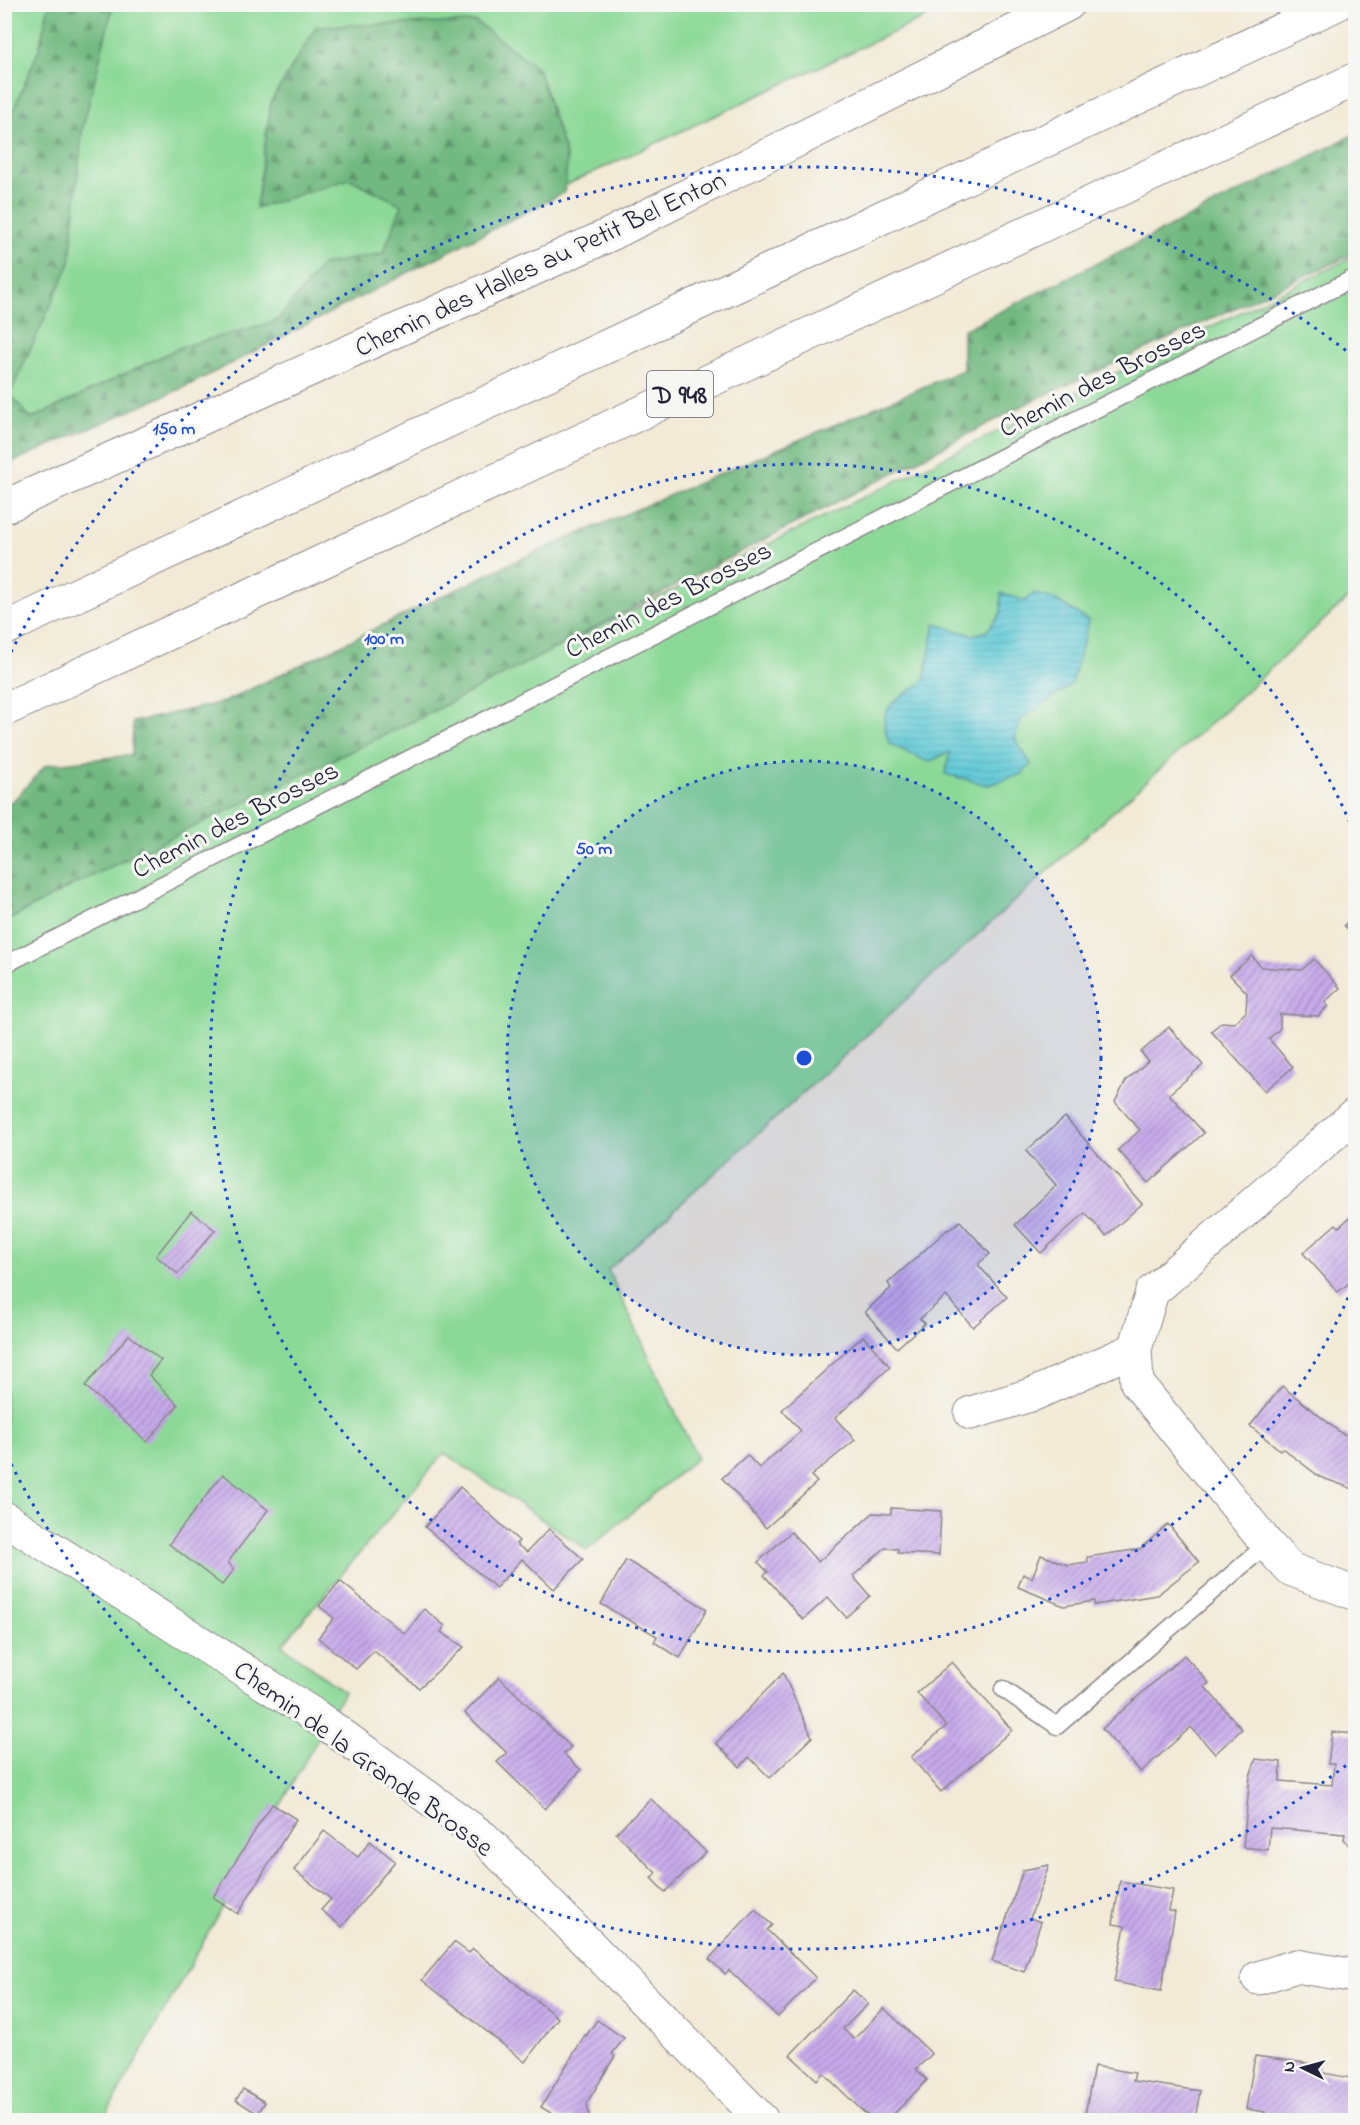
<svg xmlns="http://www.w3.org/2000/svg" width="1360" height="2125" viewBox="0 0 1360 2125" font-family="'Indie Flower',sans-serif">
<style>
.green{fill:#8cd997;stroke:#577e69;stroke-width:1.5}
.forest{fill:url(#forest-firs);stroke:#4a6e5e;stroke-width:1.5}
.water{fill:url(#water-rules);stroke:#407688;stroke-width:1.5}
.building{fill:url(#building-hatch)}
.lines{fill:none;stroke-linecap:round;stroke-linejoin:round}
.lane-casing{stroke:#8a8688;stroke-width:19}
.street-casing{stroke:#8a8688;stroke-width:35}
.highway-casing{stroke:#8a8688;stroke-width:35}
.lane{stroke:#fff;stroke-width:16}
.street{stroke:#fff;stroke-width:33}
.highway{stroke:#fff;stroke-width:33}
.ring{fill:none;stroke:#1d4ed8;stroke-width:3;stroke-dasharray:3 6}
.labels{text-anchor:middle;stroke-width:6;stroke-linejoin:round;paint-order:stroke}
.shield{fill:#f6f6f2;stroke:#626272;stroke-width:1.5}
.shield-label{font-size:26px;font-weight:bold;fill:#22223b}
.street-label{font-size:27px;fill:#22223b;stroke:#f6f6f2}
.centre{fill:#1d4ed8;stroke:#f6f6f2;stroke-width:3}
.ring-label{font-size:18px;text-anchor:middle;font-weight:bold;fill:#1d4ed8;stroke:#f6f6f2;stroke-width:6;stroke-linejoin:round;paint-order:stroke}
</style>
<defs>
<pattern id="forest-firs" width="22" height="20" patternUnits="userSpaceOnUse" patternTransform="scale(1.5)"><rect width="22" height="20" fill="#71b980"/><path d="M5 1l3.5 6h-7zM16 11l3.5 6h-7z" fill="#5c966a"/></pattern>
<pattern id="water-rules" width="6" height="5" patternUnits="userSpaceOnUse" patternTransform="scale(1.5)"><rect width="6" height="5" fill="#5ec9d6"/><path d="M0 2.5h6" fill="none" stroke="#51acb9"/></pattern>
<pattern id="building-hatch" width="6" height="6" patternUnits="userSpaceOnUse" patternTransform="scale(1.5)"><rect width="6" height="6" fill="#c8aaeb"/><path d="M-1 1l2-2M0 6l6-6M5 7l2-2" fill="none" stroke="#a28ac0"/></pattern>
</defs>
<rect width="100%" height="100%" fill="#f6f6f2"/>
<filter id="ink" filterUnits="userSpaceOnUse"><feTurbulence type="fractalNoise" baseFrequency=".0167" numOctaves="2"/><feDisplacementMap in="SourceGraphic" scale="12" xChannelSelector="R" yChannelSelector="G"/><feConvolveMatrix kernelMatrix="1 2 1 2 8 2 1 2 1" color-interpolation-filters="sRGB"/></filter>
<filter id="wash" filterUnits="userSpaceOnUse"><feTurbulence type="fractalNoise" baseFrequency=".008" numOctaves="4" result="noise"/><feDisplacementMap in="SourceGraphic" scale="24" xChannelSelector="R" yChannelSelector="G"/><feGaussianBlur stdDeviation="1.35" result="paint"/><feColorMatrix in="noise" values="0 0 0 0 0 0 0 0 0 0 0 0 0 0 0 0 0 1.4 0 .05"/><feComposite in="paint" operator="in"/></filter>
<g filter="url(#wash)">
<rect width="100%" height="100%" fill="#f2ead6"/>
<g class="green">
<polygon points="5,4 952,5 5,447"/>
<polygon points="1355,256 1355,592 608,1270 697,1458 587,1550 444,1453 282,1645 344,1692 103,2120 5,2120 5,922 73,885"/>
</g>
<g class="forest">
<polygon points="49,5 113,5 82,131 70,263 10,394 31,419 181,347 277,321 322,265 383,253 402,205 350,179 256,208 271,101 317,26 476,22 538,68 567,159 565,192 187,386 5,465 5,130 39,49"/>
<polygon points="1355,134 1355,253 1030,402 424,716 73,885 5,922 5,804 13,801 46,765 132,755 133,722 224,702 511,563 963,370 963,330"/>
</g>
<path class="water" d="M1001 593 1025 601 1034 593 1056 600 1089 621 1071 685 1021 719 1015 739 1031 764 1022 774 988 785 945 774 950 752 928 762 890 744C873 707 896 701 924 681L935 624 973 635 987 631 1001 613Z"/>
<g id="blocks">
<g class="building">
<polygon points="1356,915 1356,938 1344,925"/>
<polygon points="1252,956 1261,967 1302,970 1314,959 1340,988 1325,1002 1328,1006 1318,1016 1280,1014 1280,1028 1269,1039 1293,1067 1265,1091 1211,1031 1222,1022 1234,1023 1246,1012 1247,993 1230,975"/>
<polygon points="1169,1027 1203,1065 1169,1094 1204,1133 1148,1183 1118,1150 1140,1130 1115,1102 1126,1081 1148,1061 1141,1052"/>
<polygon points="1065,1117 1142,1204 1106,1236 1085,1213 1041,1253 1015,1225 1056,1185 1026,1151"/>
<polygon points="191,1211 215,1230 178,1274 156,1256"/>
<polygon points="1356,1212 1356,1277 1338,1292 1303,1253 1336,1224 1339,1227"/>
<polygon points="960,1221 990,1254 979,1263 979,1266 1007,1297 973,1327 946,1296 920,1319 925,1323 897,1348 865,1312 891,1288 888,1283 948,1229 949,1230"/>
<polygon points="129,1335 161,1360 149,1375 178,1405 147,1442 85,1386"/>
<polygon points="863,1336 890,1367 835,1418 855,1440 811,1476 817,1482 766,1528 722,1478 747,1455 759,1468 801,1431 782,1410"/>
<polygon points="1282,1386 1341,1433 1356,1438 1356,1490 1320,1477 1282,1448 1280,1450 1250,1426"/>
<polygon points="223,1474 268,1510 228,1562 234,1570 222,1585 169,1544"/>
<polygon points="460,1487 519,1541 516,1544 527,1552 549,1529 583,1559 554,1589 522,1559 496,1588 425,1527"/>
<polygon points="891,1508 941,1511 939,1555 898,1553 898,1549 885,1548 853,1576 870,1596 846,1617 828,1597 803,1620 764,1575 768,1572 758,1562 791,1532 818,1562 873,1513 891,1514"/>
<polygon points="1168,1524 1199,1562 1157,1595 1094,1605 1094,1601 1064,1606 1018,1587 1023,1574 1032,1578 1041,1555 1068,1565 1088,1562 1087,1557 1140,1549"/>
<polygon points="626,1560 707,1609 680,1658 654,1642 657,1636 601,1604"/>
<polygon points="340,1581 405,1634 424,1609 445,1626 441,1632 464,1647 419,1688 374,1651 356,1669 318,1638 334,1618 319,1606"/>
<polygon points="1184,1655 1209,1683 1205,1687 1242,1729 1215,1754 1191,1727 1141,1772 1102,1729"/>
<polygon points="952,1662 1012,1730 941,1792 911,1757 946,1726 917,1693"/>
<polygon points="783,1673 812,1737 770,1778 749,1757 740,1767 716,1743"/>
<polygon points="499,1677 571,1747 564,1754 581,1770 545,1809 497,1762 507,1753 465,1713"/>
<polygon points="1332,1732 1356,1734 1356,1787 1353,1811 1356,1811 1356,1849 1351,1848 1344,1839 1345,1834 1270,1828 1268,1850 1243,1847 1250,1776 1256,1759 1281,1762 1280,1781 1332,1785 1334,1764 1328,1764"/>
<polygon points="651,1799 706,1852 665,1892 651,1878 656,1873 616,1833"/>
<polygon points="272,1804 296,1819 238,1914 213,1897"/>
<polygon points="324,1831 358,1857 370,1841 395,1861 342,1927 321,1910 331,1899 294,1870"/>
<polygon points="1049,1865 1030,1918 1041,1922 1024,1972 992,1961 1023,1870"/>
<polygon points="1120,1881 1173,1890 1169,1911 1175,1912 1161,1991 1114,1982 1125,1926 1113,1924"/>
<polygon points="755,1909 772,1925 767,1930 816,1978 778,2017 729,1970 725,1974 709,1959"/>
<polygon points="454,1942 469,1953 473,1949 558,2018 525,2062 422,1980"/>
<polygon points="853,1990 868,2004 843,2029 854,2039 884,2008 932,2054 916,2069 927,2080 888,2120 872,2120 823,2073 817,2080 790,2055"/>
<polygon points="597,2020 624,2038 612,2054 615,2056 587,2103 590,2120 575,2120 575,2118 562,2120 541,2107 585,2035 586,2036"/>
<polygon points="1255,2056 1319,2065 1318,2072 1356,2079 1350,2120 1316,2120 1297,2117 1297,2120 1264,2120 1265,2112 1246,2109"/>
<polygon points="1094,2066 1135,2073 1133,2081 1200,2091 1195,2120 1084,2120"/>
<polygon points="243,2089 265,2102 258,2114 236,2100"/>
</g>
</g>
</g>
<g filter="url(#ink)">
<use href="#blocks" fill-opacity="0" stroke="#8a8688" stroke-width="1.5"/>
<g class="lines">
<g class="lane-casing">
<g id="lane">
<polyline points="4,965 1356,277"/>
<polyline points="1003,1689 1057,1726 1267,1544"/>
</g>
</g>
<g class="street-casing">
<g id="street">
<polyline points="4,507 611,234 1068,4"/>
<polyline points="1356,1114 1152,1292 1135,1349 1137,1383 1267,1544 1290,1569 1356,1594"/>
<polyline points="971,1413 1034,1394 1135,1349"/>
<polyline points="4,1518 314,1715 484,1838 762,2120"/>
<polyline points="1258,1978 1296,1966 1356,1976"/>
</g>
</g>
<g class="highway-casing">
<g id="highway">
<polyline points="4,629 1337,4"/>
<polyline points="4,710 1356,79"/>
</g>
</g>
<use href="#lane" class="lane"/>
<use href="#street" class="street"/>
<use href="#highway" class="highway"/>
</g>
</g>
<circle cx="804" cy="1058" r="297" fill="#1d4ed8" fill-opacity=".12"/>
<g class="ring">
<circle cx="804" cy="1058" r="297"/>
<path d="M1355 1281A594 594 0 1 1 1355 835"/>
<path d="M1353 1760A891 891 0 0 1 7 1456M7 660A891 891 0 0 1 1353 356"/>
</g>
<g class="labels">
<rect class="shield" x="647" y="371" width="66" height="46" rx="4.5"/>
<g class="shield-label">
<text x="680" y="403">D 948</text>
</g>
<g class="street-label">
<text transform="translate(540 263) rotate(-25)" y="9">Chemin des Halles au Petit Bel Enton</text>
<text transform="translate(1102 378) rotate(-27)" y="9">Chemin des Brosses</text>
<text transform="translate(668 599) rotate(-27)" y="9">Chemin des Brosses</text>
<text transform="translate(235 819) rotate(-27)" y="9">Chemin des Brosses</text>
<text transform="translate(364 1758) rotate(36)" y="9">Chemin de la Grande Brosse</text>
</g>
</g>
<circle cx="804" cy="1058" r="9" class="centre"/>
<g class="ring-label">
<text x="174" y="434">150 m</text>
<text x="384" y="644">100 m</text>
<text x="594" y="854">50 m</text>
</g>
<rect width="1360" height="2125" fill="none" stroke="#f6f6f2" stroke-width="24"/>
<g transform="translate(1303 2068) rotate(275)" stroke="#f6f6f2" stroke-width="4.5" paint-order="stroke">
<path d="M0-4.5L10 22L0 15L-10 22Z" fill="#22223b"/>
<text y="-9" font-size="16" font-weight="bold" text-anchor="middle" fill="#22223b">N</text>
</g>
</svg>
